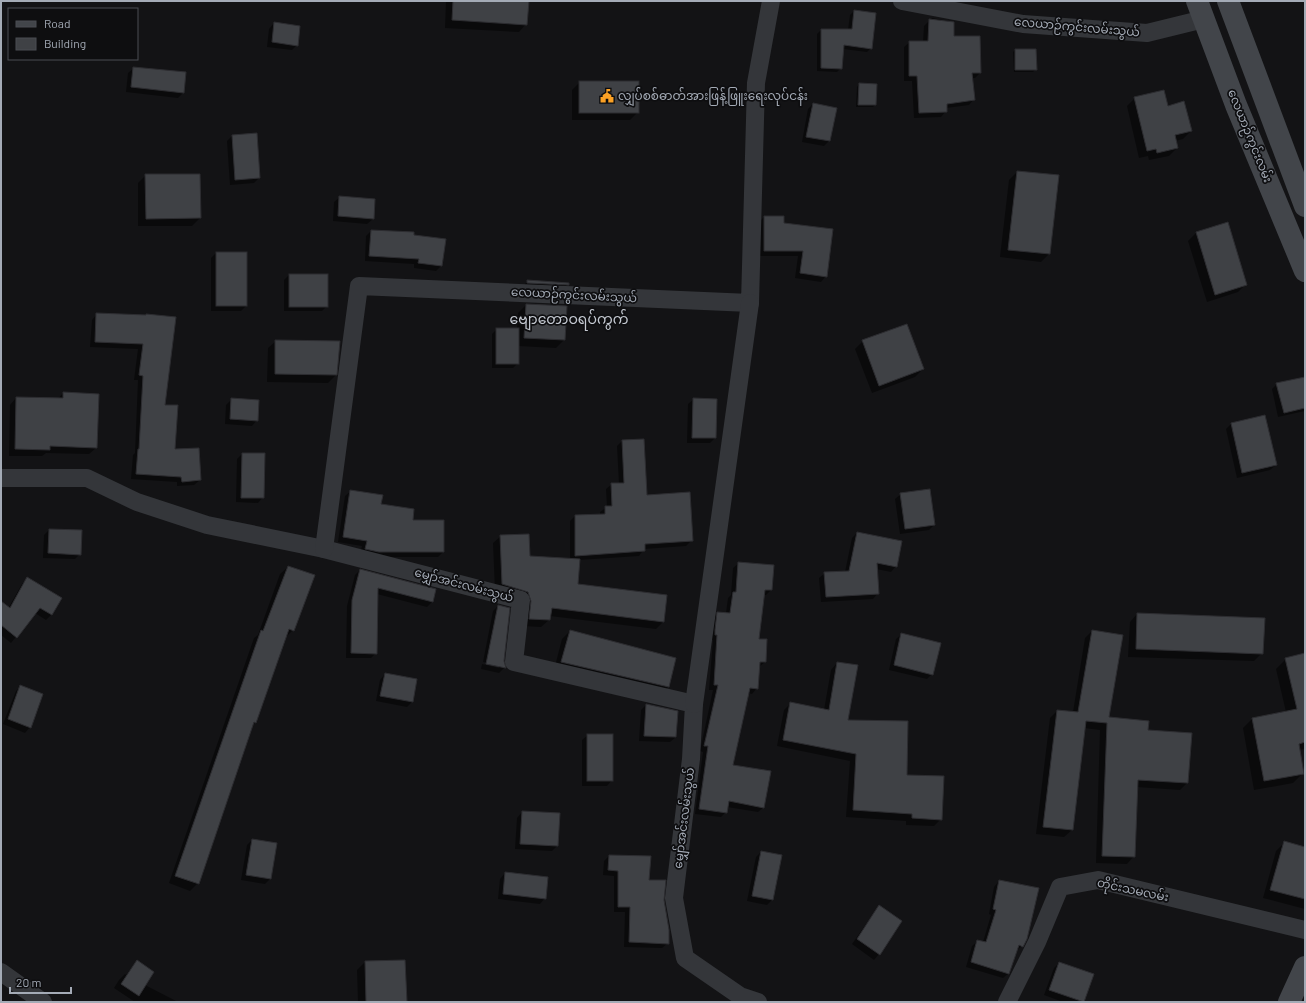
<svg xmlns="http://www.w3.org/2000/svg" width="1306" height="1003" viewBox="0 0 1306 1003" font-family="Barlow,'Noto Sans Myanmar',sans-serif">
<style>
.shadow{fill:#0007}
.building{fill:#3f4145;stroke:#2d2d31}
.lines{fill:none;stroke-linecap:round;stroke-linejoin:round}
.street{stroke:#34363a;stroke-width:18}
.secondary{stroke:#42454a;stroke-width:22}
.labels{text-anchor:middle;stroke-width:3.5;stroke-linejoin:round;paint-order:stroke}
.street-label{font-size:12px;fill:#a4abb6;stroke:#0e0e10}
.poi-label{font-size:12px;fill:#a4abb6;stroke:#0e0e10;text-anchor:start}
.quarter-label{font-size:14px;fill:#c5cad2;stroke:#0e0e10}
</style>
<rect width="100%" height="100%" fill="#131315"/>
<g class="shadow">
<polygon points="446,1 528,1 526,24 519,32 445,28"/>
<polygon points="854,11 871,48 867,52 843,49 841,68 837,72 817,71 817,34 821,30 848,30 850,15"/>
<polygon points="932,18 953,22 953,37 980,73 975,78 971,78 974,99 969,105 946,108 946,111 941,117 914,118 912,81 904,81 904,47 910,42 923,42 924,26"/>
<polygon points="274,23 297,45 292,50 267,47 269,29"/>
<polygon points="1015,50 1036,69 1033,72 1014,72 1013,52"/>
<polygon points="134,68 183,93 178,98 126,92 128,73"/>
<polygon points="580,82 638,112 630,120 572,120 572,90"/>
<polygon points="859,84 876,85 875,105 873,107 856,107 857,87"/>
<polygon points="1135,98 1191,131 1183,139 1175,141 1177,148 1169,156 1149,160 1148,156 1139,158 1127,106"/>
<polygon points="813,104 829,141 824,146 802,142 808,109"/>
<polygon points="232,136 259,178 254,183 230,185 227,141"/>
<polygon points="1017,172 1049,254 1041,262 1000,257 1009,180"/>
<polygon points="146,175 200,218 192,226 138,226 138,183"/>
<polygon points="340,197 373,219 367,224 333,221 334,202"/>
<polygon points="764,217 783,223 826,276 821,282 795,278 798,256 759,256 759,222"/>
<polygon points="1227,223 1246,284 1238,292 1207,302 1188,241 1196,233"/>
<polygon points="371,231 413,236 442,265 436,271 414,268 414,264 365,261 366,236"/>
<polygon points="216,253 246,306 241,311 211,311 211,258"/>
<polygon points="289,275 327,306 322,311 284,311 284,280"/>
<polygon points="528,281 568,284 560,292 520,289"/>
<polygon points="526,305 564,340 556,348 518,346 518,363 513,368 492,368 492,334 497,329 517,329 518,313"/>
<polygon points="97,314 145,316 174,450 200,480 194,485 177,486 177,482 131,479 133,455 135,453 138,380 134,380 138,349 90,347 92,320"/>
<polygon points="276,341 336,375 328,383 267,382 268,348"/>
<polygon points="863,341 923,369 915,377 872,393 855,349"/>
<polygon points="1305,378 1305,411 1278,417 1272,389 1277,384"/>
<polygon points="63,393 96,448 89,454 46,453 42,456 9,456 10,405 16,398 58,399"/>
<polygon points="232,399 257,420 252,426 225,424 226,405"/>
<polygon points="694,399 715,438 710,443 687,443 688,404"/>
<polygon points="1264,416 1276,465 1270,470 1237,478 1226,429 1231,424"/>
<polygon points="622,441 646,496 691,541 686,546 644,549 639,556 579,560 577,585 663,622 656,629 550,616 549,620 541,627 523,626 525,609 495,591 493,543 501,536 529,557 570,559 570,521 575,516 600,515 600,512 607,507 606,489 612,484 619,484 617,446"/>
<polygon points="242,454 263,497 258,503 236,502 237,459"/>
<polygon points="351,491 412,521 443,521 443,552 438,557 374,557 360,554 362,546 338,542 345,496"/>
<polygon points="901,494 934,525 929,530 900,534 895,499"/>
<polygon points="49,530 80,554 75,559 43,558 44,535"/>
<polygon points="857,533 896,566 891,572 876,569 878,593 873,599 821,602 819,578 825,573 845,572 852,538"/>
<polygon points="739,563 771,590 766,595 763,595 758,640 765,662 759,667 757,688 752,694 748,693 732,765 764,807 758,812 727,807 726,812 721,817 695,814 703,752 700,751 713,690 709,690 713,640 710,639 713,618 718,613 726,613 728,598 731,595 733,568"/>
<polygon points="288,567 293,630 286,637 255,722 252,725 198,883 190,891 169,883 254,638 258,635 280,574"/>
<polygon points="360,570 432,602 427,607 377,594 376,653 371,658 346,658 347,606 355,575"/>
<polygon points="27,579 60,598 51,615 46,620 35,613 11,643 1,635 1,621 22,584"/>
<polygon points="498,606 504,668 499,673 481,669 482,664 499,668 499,665 483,662 493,611"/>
<polygon points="1137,614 1262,653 1254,661 1128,657 1130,622"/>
<polygon points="570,631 675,658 668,687 660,695 554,670 562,639"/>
<polygon points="1092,631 1108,717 1147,731 1187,783 1180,790 1137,787 1134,856 1127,864 1096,863 1100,730 1084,728 1072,830 1064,837 1036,834 1050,718 1057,711 1073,712 1085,638"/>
<polygon points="902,634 932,674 927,679 889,670 896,639"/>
<polygon points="1305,654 1305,749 1299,750 1303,773 1293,783 1254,790 1243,728 1252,719 1286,712 1276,669 1286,659"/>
<polygon points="837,663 847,721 906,775 941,819 934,826 906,825 906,821 846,817 850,761 777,746 784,710 791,703 824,710 831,670"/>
<polygon points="385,674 412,702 407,707 376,701 380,680"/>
<polygon points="21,686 30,727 25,733 3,724 16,691"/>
<polygon points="646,705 676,737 670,742 639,741 641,710"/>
<polygon points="588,735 612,780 607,786 582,786 582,740"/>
<polygon points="522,812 557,846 552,851 515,849 517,818"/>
<polygon points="252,840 270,879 265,884 241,880 247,845"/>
<polygon points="1284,843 1305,848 1305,909 1263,898 1276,851"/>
<polygon points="761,852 781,856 772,900 767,905 747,901 756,857"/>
<polygon points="609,856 648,881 663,900 668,943 662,948 624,947 625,912 614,912 614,876 603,875 604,861"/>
<polygon points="505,873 545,898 540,904 498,899 500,879"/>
<polygon points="999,881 1022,946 1016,951 1009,973 1003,978 966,967 972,946 978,941 983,942 991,915 989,914 994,887"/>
<polygon points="879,906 879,954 874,960 852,944"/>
<polygon points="137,961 145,985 178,1002 135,1002 114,988 119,980 125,974 126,975"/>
<polygon points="365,962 406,1002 358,1002 357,970"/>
<polygon points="1059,963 1093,975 1083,1002 1063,1002 1044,995 1054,968"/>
</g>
<g class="building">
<polygon points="453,1 529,1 527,25 452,20"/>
<polygon points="854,10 876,13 872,49 844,45 842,69 821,68 821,29 852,29"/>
<polygon points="929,19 954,22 954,36 980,36 981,73 972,73 975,100 947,104 947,112 919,113 917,76 909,76 909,41 928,41"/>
<polygon points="274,22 300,26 298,46 272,42"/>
<polygon points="1015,49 1036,49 1037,70 1015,70"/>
<polygon points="133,67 186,72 184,93 131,87"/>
<rect x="579" y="81" width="60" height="32"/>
<polygon points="859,83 877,84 876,105 858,105"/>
<polygon points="1164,90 1168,106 1184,101 1192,131 1175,135 1178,148 1157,153 1156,149 1147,151 1134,97"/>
<polygon points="813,103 837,108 830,141 806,137"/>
<polygon points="257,133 260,178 235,180 232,135"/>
<polygon points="1017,171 1059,175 1050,254 1008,250"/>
<polygon points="145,174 200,174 201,218 146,219"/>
<polygon points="339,196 375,199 374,219 338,216"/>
<polygon points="764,216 784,216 784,223 833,229 827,277 800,273 803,251 764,251"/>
<polygon points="1228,222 1247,285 1215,295 1196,232"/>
<polygon points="371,230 414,232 414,235 446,239 442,266 418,263 419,259 369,256"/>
<rect x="216" y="252" width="31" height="54"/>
<rect x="289" y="274" width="39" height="33"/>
<polygon points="527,280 569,283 569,285 527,283"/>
<polygon points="526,304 567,306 565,340 524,338"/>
<polygon points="96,313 146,315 146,314 176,317 165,405 178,405 175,449 199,448 201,480 182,482 181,477 136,474 138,449 139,449 143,376 139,375 143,344 95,342"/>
<polygon points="907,324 924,369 879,386 862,340"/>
<rect x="496" y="328" width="23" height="36"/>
<polygon points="275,340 340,341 337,375 275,374"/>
<polygon points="1305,377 1305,408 1284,413 1276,383"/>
<polygon points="63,392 99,394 97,448 50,446 50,450 15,449 16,397 63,398"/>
<polygon points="231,398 259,400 258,421 230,419"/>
<polygon points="693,398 717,399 716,438 692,438"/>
<polygon points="1265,415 1277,465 1242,473 1231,423"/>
<polygon points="644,439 647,495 690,492 693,541 645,544 645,551 575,556 575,515 605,514 605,506 612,506 611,483 624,483 622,440"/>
<polygon points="242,453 265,453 264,498 241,498"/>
<polygon points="930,489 935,525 905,529 900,493"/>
<polygon points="350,490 383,495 381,504 414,509 413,520 444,520 444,552 379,552 365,549 367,541 343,537"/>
<polygon points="49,529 82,530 81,555 48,553"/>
<polygon points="857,532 902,541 897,567 877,563 879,594 826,597 824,572 849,571"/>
<polygon points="529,534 530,556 580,559 578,584 667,595 664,622 552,608 550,620 529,619 531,601 528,592 502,584 500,535"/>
<polygon points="738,562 774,565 772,590 765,590 759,639 767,639 766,662 760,662 758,689 750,688 733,765 771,771 764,808 729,801 727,813 699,809 708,746 704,746 718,685 714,685 717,635 715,635 715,630 717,612 730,613 733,592 736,592"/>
<polygon points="288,566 315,575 294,631 289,629 256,723 254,722 199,884 175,876 261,630 263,631"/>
<polygon points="360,569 436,589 433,602 378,588 377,654 351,653 352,600"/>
<polygon points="27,577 62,598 52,615 40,608 17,638 1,625 1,601 10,608"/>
<polygon points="498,605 510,608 504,661 506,668 486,664"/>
<polygon points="1137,613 1265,618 1263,654 1136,649"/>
<polygon points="570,630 676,658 669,687 561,662"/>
<polygon points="1092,630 1123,635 1109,717 1149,721 1148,730 1192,733 1188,783 1138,780 1135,857 1102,856 1107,723 1086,721 1073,830 1043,827 1057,710 1078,712"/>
<polygon points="901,633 941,643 933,675 894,665"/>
<polygon points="1305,653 1305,742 1299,744 1304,774 1264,781 1252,718 1297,709 1285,658"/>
<polygon points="837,662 858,665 848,720 908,721 907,775 944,776 942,820 912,818 912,814 853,810 856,754 783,740 790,702 829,710"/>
<polygon points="385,673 417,679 413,702 380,696"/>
<polygon points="20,685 43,694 31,728 8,719"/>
<polygon points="646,704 678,711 676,737 644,736"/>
<rect x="587" y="734" width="26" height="47"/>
<polygon points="522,811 560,813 558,846 520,844"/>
<polygon points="252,839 277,843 271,879 246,875"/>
<polygon points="1284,841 1305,847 1305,899 1270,890"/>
<polygon points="761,851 782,855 773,900 752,896"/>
<polygon points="609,855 651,856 649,880 666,880 664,900 669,930 669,944 629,942 630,907 618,907 618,871 608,870"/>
<polygon points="505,872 548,877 546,899 503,894"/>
<polygon points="999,880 1039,888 1027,939 1023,947 1019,945 1009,974 971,962 977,940 986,942 996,910 993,909"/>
<polygon points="879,905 902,921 880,955 857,939"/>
<polygon points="137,960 154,972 139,996 121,984"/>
<polygon points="405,960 407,1002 366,1002 365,961"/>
<polygon points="1059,962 1094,974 1084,1002 1049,990"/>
</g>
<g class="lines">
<g class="street">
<polyline points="902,1 1023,24 1147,33 1204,19"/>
<polyline points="1,478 87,478 137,502 207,525 324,549 521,600 514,662 694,704 691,759 674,898 685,958 740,996 758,1002"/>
<polyline points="324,549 359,286 750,303 756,83 771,1"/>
<polyline points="694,704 750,303"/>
<polyline points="1,972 43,1002"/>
<polyline points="1007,1002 1037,942 1060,887 1098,880 1305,930"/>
</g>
<g class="secondary">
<polyline points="1197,1 1236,105 1305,271"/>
<polyline points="1228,1 1305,206"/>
<polyline points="1289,1002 1305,967"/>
</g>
</g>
<defs>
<g id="civic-bare" transform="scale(1.08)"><path d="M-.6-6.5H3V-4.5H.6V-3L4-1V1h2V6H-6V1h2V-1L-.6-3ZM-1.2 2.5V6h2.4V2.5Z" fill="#fba125" stroke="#0e0e10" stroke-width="2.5" paint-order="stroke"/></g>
</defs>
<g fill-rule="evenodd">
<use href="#civic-bare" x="607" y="96"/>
</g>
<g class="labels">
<g class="street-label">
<text transform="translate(1077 27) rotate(5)" y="4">လေယာဉ်ကွင်းလမ်းသွယ်</text>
<text transform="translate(1250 136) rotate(68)" y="4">လေယာဉ်ကွင်းလမ်း</text>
<text transform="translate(574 295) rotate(3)" y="4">လေယာဉ်ကွင်းလမ်းသွယ်</text>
<text transform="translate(464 585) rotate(15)" y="4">မျှော်အင်းလမ်းသွယ်</text>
<text transform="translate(684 818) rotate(-83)" y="4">မျှော်အင်းလမ်းသွယ်</text>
<text transform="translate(1133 890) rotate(12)" y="4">တိုင်းသမလမ်း</text>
</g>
<g class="poi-label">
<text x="618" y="100">လျှပ်စစ်ဓာတ်အားဖြန့်ဖြူးရေးလုပ်ငန်း</text>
</g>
<g class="quarter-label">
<text x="569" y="324">ဗျောတောဝရပ်ကွက်</text>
</g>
</g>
<rect width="1306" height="1003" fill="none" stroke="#a4abb6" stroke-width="4"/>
<rect x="8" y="8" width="130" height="52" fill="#0e0e10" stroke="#4a4d52"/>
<rect x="16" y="21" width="20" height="6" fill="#42454a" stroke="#4a4d52"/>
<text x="44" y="28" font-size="12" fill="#a4abb6">Road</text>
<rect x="16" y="38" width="20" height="12" fill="#3f4145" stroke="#4a4d52"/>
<text x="44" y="48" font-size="12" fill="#a4abb6">Building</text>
<path d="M10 987v6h61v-6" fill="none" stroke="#a4abb6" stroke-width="2"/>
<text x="16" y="987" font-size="12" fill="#a4abb6" stroke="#0e0e10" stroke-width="3" paint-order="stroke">20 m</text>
</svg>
